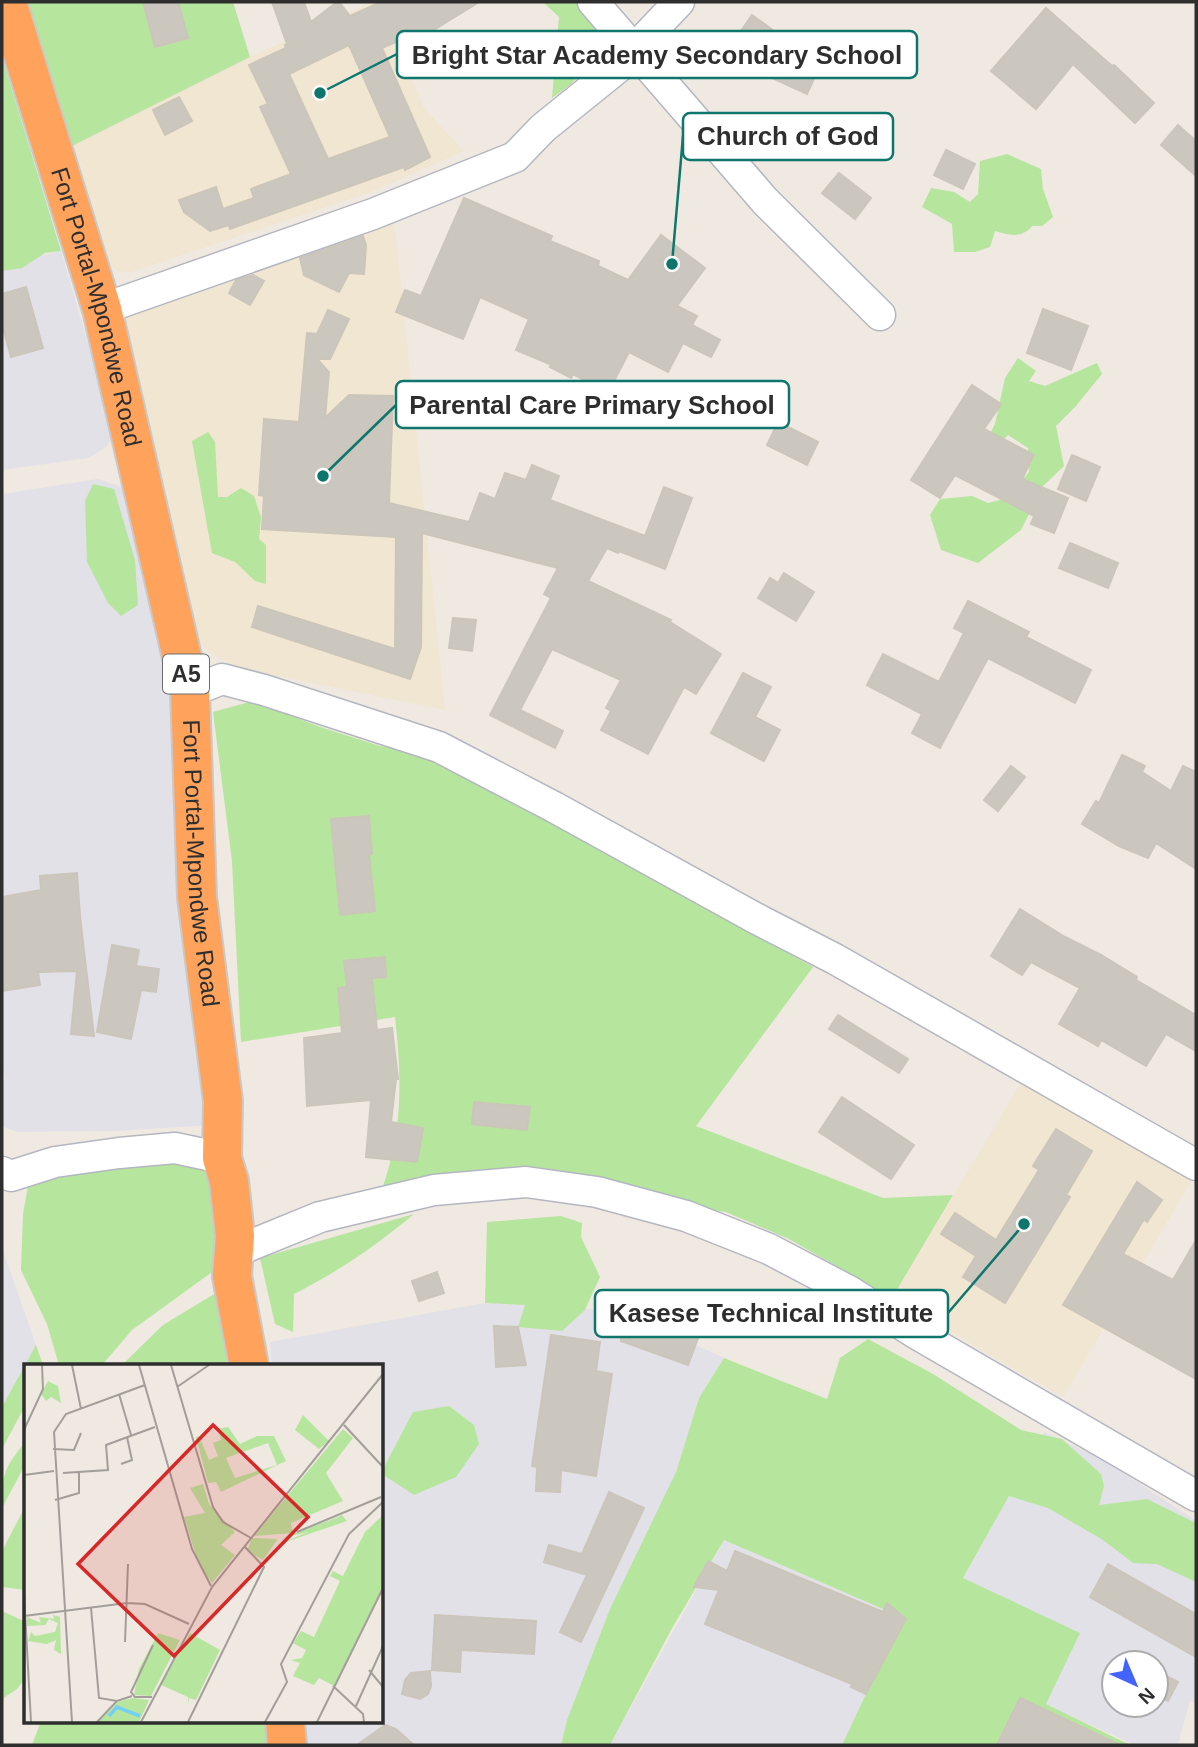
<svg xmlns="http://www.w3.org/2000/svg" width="1198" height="1747" viewBox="0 0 1198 1747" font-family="Helvetica,sans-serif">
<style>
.industrial{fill:#e3e1e8;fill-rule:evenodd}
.education{fill:#f0e6d1}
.green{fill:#b6e59e}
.building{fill:#cbc7bf;stroke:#cbc5ba;stroke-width:2;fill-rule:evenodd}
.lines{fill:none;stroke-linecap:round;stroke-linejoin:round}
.minor-casing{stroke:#b4b7c1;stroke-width:33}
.highway-casing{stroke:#c9c9c9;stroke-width:42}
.minor{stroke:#fff;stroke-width:30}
.highway{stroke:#ffa35c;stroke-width:38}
.labels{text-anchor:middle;stroke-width:6;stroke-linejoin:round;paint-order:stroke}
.shield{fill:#fff;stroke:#6d6d6d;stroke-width:2}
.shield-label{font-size:23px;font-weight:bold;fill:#2e2e2e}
.street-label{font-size:24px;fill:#2e2e2e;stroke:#fff}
.inset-river{fill:none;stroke:#75cff0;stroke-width:3.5}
.inset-road{fill:none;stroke:#a29e99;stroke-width:2}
.view{fill:#d62828;fill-opacity:0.15;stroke:#d62828;stroke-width:3.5}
.inset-edge{fill:none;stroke:#2e2e2e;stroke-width:3.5}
.leader{fill:none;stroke:#0f766e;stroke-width:2.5}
.callout-dot{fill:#0f766e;stroke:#fff;stroke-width:2.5}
.callout{fill:#fff;stroke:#0f766e;stroke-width:2.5}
.callout-label{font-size:26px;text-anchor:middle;font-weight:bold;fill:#2e2e2e}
</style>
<rect width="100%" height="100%" fill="#efe9e1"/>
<g class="industrial">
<polygon points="61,251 115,435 104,449 88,458 2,470 2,266"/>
<polygon points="98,479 128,489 161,656 171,689 211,1125 116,1131 18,1132 2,1126 2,1080 5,1079 2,1061 2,494"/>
<polygon points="2,1248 36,1345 2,1407"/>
<polygon points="485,1303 623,1311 724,1358 699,1398 676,1472 601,1636 567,1720 561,1745 304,1745 301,1721 382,1721 382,1366 272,1365 270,1342"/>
<path d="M1044 1432 1102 1459 1196 1521V1704L1190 1700 1178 1745H1135L1045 1704 963 1579ZM1114 1663H1156V1705H1114Z"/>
<polygon points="724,1540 906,1619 842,1745 610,1745"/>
</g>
<g class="education">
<polygon points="373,2 379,2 424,108 464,151 371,192 131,272 115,271 102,263 64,150 250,57"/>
<polygon points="393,210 445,710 254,671 230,664 208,651 193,635 121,301"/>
<polygon points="1024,1078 1192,1180 1063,1397 892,1298"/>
</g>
<g class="green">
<polygon points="21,2 233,2 250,57 64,150"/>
<polygon points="543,2 602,2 610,44 570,85 552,98 559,17"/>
<polygon points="2,57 61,251 45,253 22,268 2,271"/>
<path d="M1007 154 1041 169 1043 189 1053 217 1042 226H1032C1021 239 1010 235 995 231L990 247 975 252H954L952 224 922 207 931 188 954 192 970 202 978 194 980 161Z"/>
<polygon points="1018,358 1036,371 1029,381 1045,386 1097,363 1102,374 1075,407 1056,426 1064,466 1043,486 1021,530 978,563 941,550 930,515 940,499 972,496 988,503 1007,498 1029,472 1028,448 1008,435 993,451 979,455 995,424 1005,378"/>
<polygon points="208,432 215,442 218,497 227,497 241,488 254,496 261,517 259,539 266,545 266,584 255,581 235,562 212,553 192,441"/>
<polygon points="93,484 114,489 135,560 138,605 121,616 108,603 87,562 85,501"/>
<path d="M253 701 320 727 380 746 415 750 529 810 813 967 696 1126 883 1198 953 1195 892 1298 789 1239 726 1212 678 1206 584 1175 515 1173 381 1192C403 1130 402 1081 395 1017L241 1042 232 861 213 712Z"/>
<polygon points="205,1149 230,1259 132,1330 102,1365 59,1365 47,1324 21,1270 23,1214 28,1186 64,1160"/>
<path d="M414 1214C374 1247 341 1270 294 1294L293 1332 275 1324 260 1258Z"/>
<polygon points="561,1216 582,1223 581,1237 600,1277 585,1310 562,1331 518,1327 525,1305 485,1303 487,1222"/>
<polygon points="229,1285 236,1365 121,1366 163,1325"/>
<polygon points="868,1339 933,1374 1021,1430 1062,1439 1101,1474 1104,1486 1099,1505 1147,1499 1196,1523 1196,1582 1157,1564 1133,1563 1103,1540 1048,1508 1009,1496 963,1578 1080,1633 1046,1704 1130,1745 842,1745 866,1694 906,1619 724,1540 671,1630 610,1745 561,1745 567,1720 610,1609 676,1472 699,1398 724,1358 827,1399 840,1358"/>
<polygon points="36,1345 43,1365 26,1366 26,1404 2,1449 2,1407"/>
<polygon points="449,1406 474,1425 479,1444 456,1477 414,1495 382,1474 382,1471 413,1412"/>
<path d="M25 1442 26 1463 2 1508C2 1473 4 1469 25 1442Z"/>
<polygon points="26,1505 26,1590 2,1587 2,1551"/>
<polygon points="2,1611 26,1622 26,1677 17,1689 2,1699"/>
<polygon points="41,1721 268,1721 271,1745 32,1745"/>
</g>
<g class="building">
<polygon points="143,2 178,2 188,38 155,47"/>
<path d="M272 2H304L311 22 337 2H339L350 16 381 2H479L414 42 411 35 382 48 430 157 405 170 404 167 230 229 229 225 210 231 184 212 179 200 216 187 223 209 254 198 251 189 291 174 260 107 268 104 249 65 286 48 285 45 287 44ZM349 45 390 137 328 159 289 74Z"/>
<polygon points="1046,8 1112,66 1114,65 1154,103 1135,123 1073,64 1036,109 991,71"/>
<polygon points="752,15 785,39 824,57 807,94 757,71 755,73 726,53"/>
<polygon points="179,97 192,121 165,135 153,110"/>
<polygon points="1178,125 1196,141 1196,176 1161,145"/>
<polygon points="946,150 975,164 963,189 934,175"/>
<polygon points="839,173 871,198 855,219 822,193"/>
<polygon points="464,198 552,236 550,241 599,261 598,266 628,280 661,235 705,268 677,306 697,316 692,325 720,340 711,357 683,343 668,372 629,352 608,393 573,374 571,378 550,367 552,365 516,350 529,319 480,297 463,339 396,312 405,290 421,296"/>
<polygon points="363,236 366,245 364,274 349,273 339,292 304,275 300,258"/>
<polygon points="253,275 264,281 250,305 229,293 236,280"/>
<polygon points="26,287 43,348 11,357 2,324 2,294"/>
<polygon points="1043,309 1088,326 1071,370 1027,353"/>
<polygon points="328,310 349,319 330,359 317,359 329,372 325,418 349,395 393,396 389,503 469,522 480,493 495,499 505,473 526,480 532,465 559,476 550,500 645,536 664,487 692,498 665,569 619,551 618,553 607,548 588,581 671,620 670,622 721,654 696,694 684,687 648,754 601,730 611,711 606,708 621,680 552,649 520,710 563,731 555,748 490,715 551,598 544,594 558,568 422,533 421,647 410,679 252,627 258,606 395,649 396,537 262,529 264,496 259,495 264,419 299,422 307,333 317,334"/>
<polygon points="972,385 1001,404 984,429 1034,455 1022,479 1068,498 1054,533 1031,524 1034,516 955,475 940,498 911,480"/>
<polygon points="778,422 818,442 807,465 767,445"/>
<polygon points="1072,455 1100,467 1086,501 1058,489"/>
<polygon points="1070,543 1118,563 1108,588 1059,568"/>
<polygon points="784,573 814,592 796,621 758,598 770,578 778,583"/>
<polygon points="968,601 1029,632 1026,637 1091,670 1075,703 988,658 940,748 912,733 922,714 867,685 883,654 939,682 964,633 954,628"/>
<polygon points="453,618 476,620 472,651 449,648"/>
<polygon points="743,673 771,687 755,717 780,730 764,761 711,733"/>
<polygon points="1122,755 1145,766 1142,772 1171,791 1183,766 1196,772 1196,869 1156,843 1148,858 1119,846 1082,824 1096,801 1099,803"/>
<polygon points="1011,766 1025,777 998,811 984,800"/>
<polygon points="369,816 372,854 369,855 375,911 340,915 331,819"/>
<polygon points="77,873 80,916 94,1036 71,1034 77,971 38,972 40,985 2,991 2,897 41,890 40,876"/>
<polygon points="1020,909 1065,937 1101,955 1137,977 1136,980 1196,1015 1196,1051 1166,1034 1146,1066 1101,1040 1098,1046 1059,1024 1080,988 1031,962 1022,975 991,956"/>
<polygon points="112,945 139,950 136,966 159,969 156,992 141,990 131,1039 97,1032"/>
<polygon points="385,957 386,977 372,978 377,1030 392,1028 398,1079 396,1079 391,1122 423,1128 417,1162 366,1157 371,1100 307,1106 304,1038 342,1033 338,988 347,987 344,961"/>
<polygon points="838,1015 908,1059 899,1073 829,1029"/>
<polygon points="842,1097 914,1145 891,1179 819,1132"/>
<polygon points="474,1102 530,1107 527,1130 472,1124"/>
<polygon points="1056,1129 1092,1151 1066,1195 1070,1197 1005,1303 963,1277 976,1256 941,1234 955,1213 996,1240 1039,1170 1033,1166"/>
<polygon points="1137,1182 1162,1200 1147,1222 1144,1219 1123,1254 1173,1280 1196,1240 1196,1379 1063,1305"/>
<polygon points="437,1272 444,1293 419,1301 412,1281"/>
<polygon points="629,1313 698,1338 688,1365 621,1341 621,1334"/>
<polygon points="494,1326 518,1327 526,1365 496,1367"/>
<polygon points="551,1335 600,1342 596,1371 612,1374 596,1476 561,1470 560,1492 536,1491 537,1467 532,1466"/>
<polygon points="609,1492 644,1508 581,1642 560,1632 587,1575 544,1562 549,1545 582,1554"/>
<polygon points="735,1551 883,1612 887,1603 906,1619 866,1694 851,1687 852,1684 705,1624 719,1590 694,1587 708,1561 727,1571"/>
<polygon points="1108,1564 1196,1614 1196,1657 1090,1597"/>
<polygon points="435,1615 536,1621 534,1654 461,1650 460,1672 432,1670"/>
<polygon points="430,1671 431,1686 428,1694 420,1699 402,1694 405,1680 411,1673"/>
<polygon points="1156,1671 1178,1682 1168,1701 1156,1695"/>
<polygon points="1020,1698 1120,1745 997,1745"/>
<polygon points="385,1725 396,1729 414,1745 357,1745"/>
</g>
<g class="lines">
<g class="minor-casing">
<g id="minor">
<polyline points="593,2 765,201 880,315"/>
<polyline points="102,309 373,214 515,157 543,128 636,53 642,41 679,2"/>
<polyline points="190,692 222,679 264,690 439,747 554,807 759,920 835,959 1196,1165"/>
<polyline points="2,1172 11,1176 55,1162 119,1153 175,1148 222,1158"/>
<polyline points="232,1262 244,1248 320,1217 434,1190 526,1182 597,1192 686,1216 769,1249 849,1291 917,1334 1196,1496"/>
</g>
</g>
<g class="highway-casing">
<g id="highway">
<path id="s1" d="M7 2 102 309 190 692 197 897 223 1101 222 1158 229 1181 235 1236 232 1276 249 1366"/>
<polyline points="285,1721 287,1745"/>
</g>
</g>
<use href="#minor" class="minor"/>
<use href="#highway" class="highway"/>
</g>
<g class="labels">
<rect class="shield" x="163" y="654.5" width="46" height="39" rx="5"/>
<g class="shield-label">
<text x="186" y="682">A5</text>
</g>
<g class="street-label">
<text dy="8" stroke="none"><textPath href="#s1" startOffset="318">Fort Portal-Mpondwe Road</textPath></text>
<text dy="8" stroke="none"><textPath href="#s1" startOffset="886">Fort Portal-Mpondwe Road</textPath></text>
</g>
</g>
<g transform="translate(24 1364)">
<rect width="359" height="359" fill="#efe9e1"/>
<path d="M24 17 34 22 37 39 27 33 22 37 17 30ZM279 51 305 77 295 85 271 66ZM204 63 216 80 233 72H250L262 97 197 128 192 118 184 119 172 73 175 72 185 96 194 92 189 79 197 76 194 65ZM244 79 253 101 211 114 202 94ZM319 65 329 74 302 109 319 137 267 159 269 169 230 172ZM179 120 185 140 211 168 197 181 211 191 188 219 175 201 160 153 181 149 166 124ZM318 151 323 157 250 182 284 168 259 174 314 153 292 165ZM359 151V223L310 322 295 314 290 321 269 312 276 299 267 296 278 294 282 286 269 279 277 267 290 273 316 217 306 212 309 207 319 212 341 168ZM228 174 253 175V176L239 196 223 187ZM29 251 36 253 37 290 30 286 32 276 23 280 4 277 7 268 11 272 31 268 34 259 25 255 21 261 3 262V253L17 259 15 253 30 255ZM134 269 156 276 127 332 110 331 115 305ZM166 269 196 286 172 336 165 334 164 341V333L137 321ZM109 334 125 336 115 358H74L94 338Z" fill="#b6e59e" fill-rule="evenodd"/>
<path class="inset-river" d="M85 352 93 343 116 352"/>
<path class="inset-road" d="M48 1 57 45M115 1 168 185 187 222M147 1 189 143 199 158 227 174M153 23 185 1M95 30 107 71M320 61 359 103M0 66 19 25 18 1M29 85 50 86 57 69M97 100 108 96 103 73M39 109 84 106 82 81 131 63M0 111 30 107M31 136 55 129V108M273 168 357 133M0 230 7 358M67 244 75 334 93 337 108 332M0 252 103 239 121 240 165 260M101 278 104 200M345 306 359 323M309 322 339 350 340 358M128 333H111L107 328 129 281M332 342 359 282M48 358 30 68 42 50 121 21M73 358 93 337M117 358 188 223 359 10M164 358 240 203 221 183M241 358 263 318 257 300 325 170 359 138M293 358 359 224"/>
<path class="view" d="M189 61 284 153 150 292 54 200Z"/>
<rect width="359" height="359" class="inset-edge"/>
</g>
<path class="leader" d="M320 93L397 54M672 264L683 136M323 476L396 405M1024 1224L948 1313"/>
<g class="callout-dot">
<circle cx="320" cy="93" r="7"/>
<circle cx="672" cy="264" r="7"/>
<circle cx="323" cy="476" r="7"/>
<circle cx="1024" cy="1224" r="7"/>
</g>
<g class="callout">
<rect x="397" y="31" width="520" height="47" rx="7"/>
<rect x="683" y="113" width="210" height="47" rx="7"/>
<rect x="396" y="381" width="393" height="47" rx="7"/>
<rect x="595" y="1290" width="353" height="47" rx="7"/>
</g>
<g class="callout-label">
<text x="657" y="64">Bright Star Academy Secondary School</text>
<text x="788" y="145">Church of God</text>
<text x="592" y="414">Parental Care Primary School</text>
<text x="771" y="1322">Kasese Technical Institute</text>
</g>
<rect width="1198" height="1747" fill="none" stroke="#2e2e2e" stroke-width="7"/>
<g transform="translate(1135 1684) rotate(136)"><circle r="33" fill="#ffffff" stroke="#ababab" stroke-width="2"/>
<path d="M0-5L12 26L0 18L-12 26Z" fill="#4264fb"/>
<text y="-10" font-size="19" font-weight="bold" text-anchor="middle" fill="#2e2e2e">N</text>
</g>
</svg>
